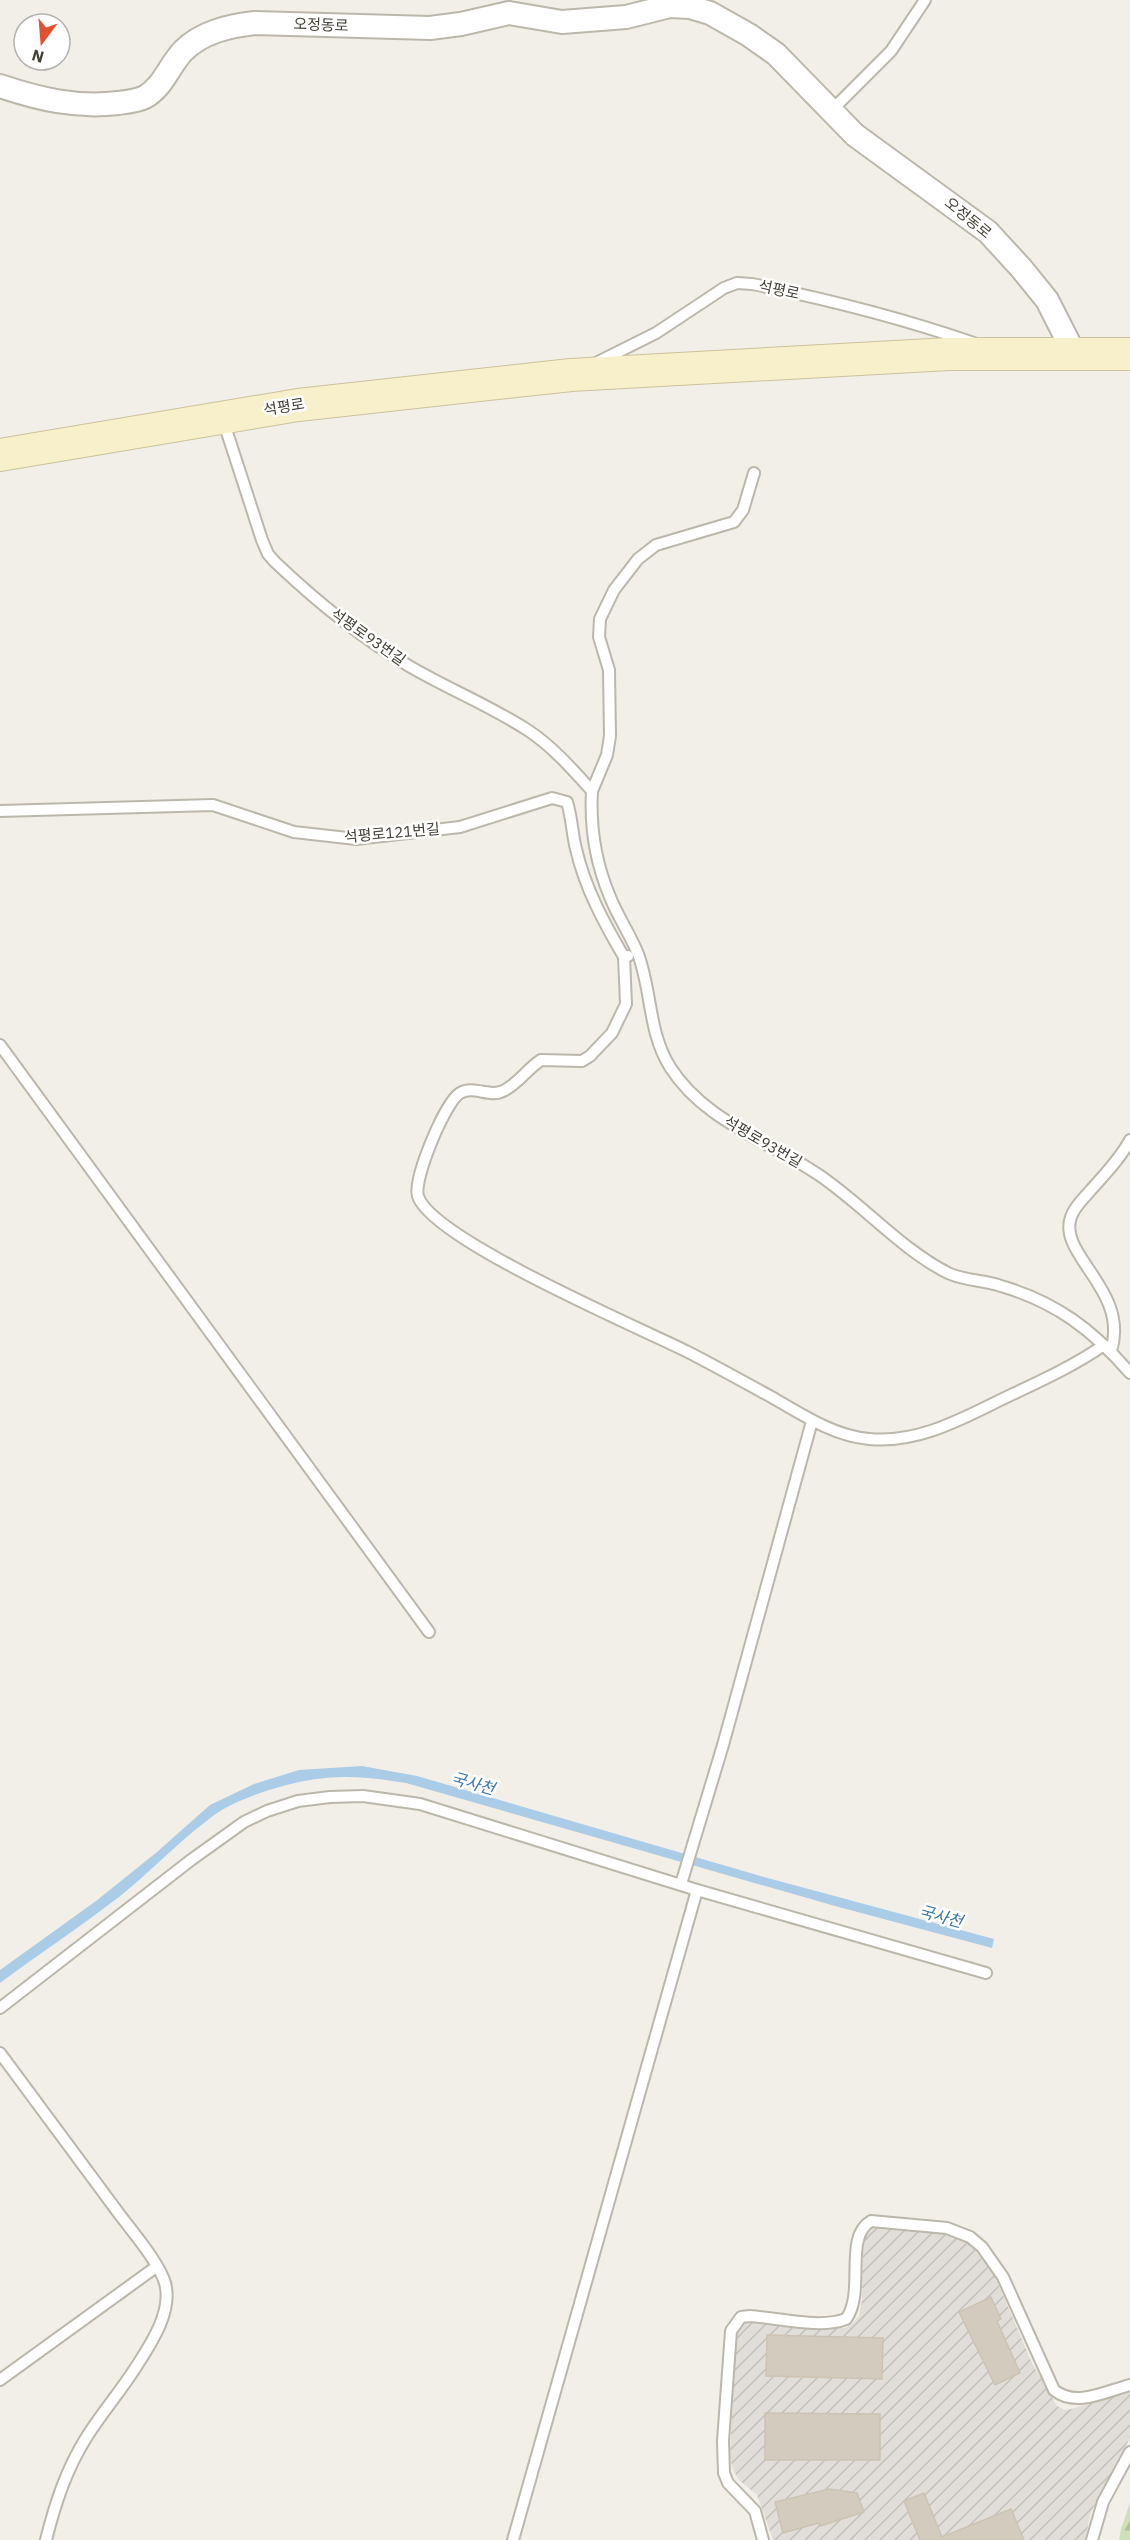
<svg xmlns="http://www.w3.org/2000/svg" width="1130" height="2540" viewBox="0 0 1130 2540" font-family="'IBM Plex Sans','Noto Sans KR',sans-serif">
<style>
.industrial{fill:url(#industrial-furrows)}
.forest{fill:url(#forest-firs)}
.water{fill:#abcce7}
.building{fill:#d2cbbe;stroke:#ccc3b2;stroke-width:1.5}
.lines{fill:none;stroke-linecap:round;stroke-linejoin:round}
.lane-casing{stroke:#bcb7ab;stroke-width:14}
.street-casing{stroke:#bcb7ab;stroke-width:26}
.secondary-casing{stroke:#ccc29c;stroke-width:34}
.lane{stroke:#fff;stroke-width:10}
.street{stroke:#fff;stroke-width:22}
.secondary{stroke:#f8efcb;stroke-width:32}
.labels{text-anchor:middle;stroke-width:5;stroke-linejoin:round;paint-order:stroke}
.street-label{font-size:15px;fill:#444037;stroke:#fff}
.water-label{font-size:16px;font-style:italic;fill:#3d74a3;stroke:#fff}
</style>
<defs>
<pattern id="industrial-furrows" width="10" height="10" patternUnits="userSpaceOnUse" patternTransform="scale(1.5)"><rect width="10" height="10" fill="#e1ded9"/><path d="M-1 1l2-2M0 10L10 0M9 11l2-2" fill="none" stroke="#c2c0bb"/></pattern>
<pattern id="forest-firs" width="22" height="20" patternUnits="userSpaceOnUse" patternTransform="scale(1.5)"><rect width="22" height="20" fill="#cce1b5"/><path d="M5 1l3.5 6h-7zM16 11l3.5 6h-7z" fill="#b0c29c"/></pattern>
</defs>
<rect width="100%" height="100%" fill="#f2efe8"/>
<polygon class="industrial" points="874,2227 944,2234 960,2238 973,2248 994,2274 1032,2363 1057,2406 1065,2410 1071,2409 1130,2391 1130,2438 1091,2512 1085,2540 773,2540 757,2495 739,2480 733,2470 730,2457 736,2329 741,2323 750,2322 845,2328 852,2324 859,2316 862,2300 863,2241 866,2231"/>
<polygon class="forest" points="1130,2503 1130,2540 1119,2540 1121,2529"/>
<path class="water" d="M362 1766 417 1776 764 1877 994 1939 992 1948 835 1906 406 1783C351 1774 319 1774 266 1791 246 1798 225 1806 209 1819 177 1843 150 1872 119 1897 80 1927 39 1954 0 1983V1970L96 1901 157 1852 210 1805 254 1784 299 1770Z"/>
<g class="building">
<polygon points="991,2297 1001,2319 997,2321 1020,2373 995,2385 959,2312"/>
<polygon points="767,2335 883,2338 882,2379 766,2376"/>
<polygon points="765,2413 880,2414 880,2460 765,2460"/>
<polygon points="829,2489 857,2493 864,2512 820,2526 819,2523 783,2533 775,2502"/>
<polygon points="924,2493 942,2537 1011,2509 1024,2540 920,2540 904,2501"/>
</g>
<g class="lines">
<g class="lane-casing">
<g id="lane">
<polyline points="831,111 891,51 925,0"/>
<path d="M596 363 656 333 724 288 737 283 752 284C827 299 902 318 974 343"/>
<path d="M223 420 262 540 268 554 275 562C316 601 360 637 409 666 448 689 491 706 529 731 553 747 573 770 592 791 590 826 596 864 610 897 618 917 630 934 638 954 652 991 648 1032 670 1067 704 1121 768 1140 819 1175 862 1204 902 1250 948 1273 965 1281 984 1280 1001 1286 1056 1302 1093 1330 1130 1373"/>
<polyline points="592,791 607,755 610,736 609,670 599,637 600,619 614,590 638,559 656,545 734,522 743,510 754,473"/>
<path d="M0 811 213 805 294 832 356 839 460 827 552 798 567 802C572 818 572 833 576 849 585 888 604 923 624 957L628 956"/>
<path d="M624 957 626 1004 612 1033 590 1056 582 1061 541 1060C527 1069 517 1085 503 1091 490 1098 474 1085 460 1093 445 1102 413 1179 418 1196 431 1239 640 1328 688 1352 717 1367 746 1383 775 1399 804 1416 835 1436 869 1439 922 1444 968 1415 1013 1394 1045 1379 1075 1365 1104 1345"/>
<polyline points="0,1045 429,1632"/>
<path d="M1111 1351C1130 1290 1057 1255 1071 1217 1074 1207 1084 1198 1090 1191 1104 1175 1120 1159 1130 1140"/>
<polyline points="681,1884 723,1745 812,1421"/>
<polyline points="0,2008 191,1860 244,1822 267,1811 298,1801 330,1797 363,1796 420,1804 697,1890 986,1973"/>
<path d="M0 2053C39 2106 78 2158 117 2211 130 2229 159 2262 165 2283 173 2312 150 2345 136 2367 120 2392 101 2414 86 2438 66 2470 55 2504 46 2540"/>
<polyline points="0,2380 156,2267"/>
<polyline points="513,2540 697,1890"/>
<path d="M763 2540 755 2511 728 2483 724 2473 723 2441 731 2331 741 2317 750 2316C778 2318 821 2329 846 2319 866 2292 843 2237 871 2221L947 2228 970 2237 982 2247 1003 2277 1054 2390C1076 2408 1106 2391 1130 2385"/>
<polyline points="1092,2540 1103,2502 1130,2452"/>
</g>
</g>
<g class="street-casing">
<path id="street" d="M0 86C39 99 76 108 118 103 126 102 137 101 145 97 163 87 169 66 183 51 202 32 229 26 255 23L430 28 461 24 509 13 562 22 626 17 670 6 690 7 710 13 749 35 776 54 855 135 988 232 1021 268 1047 300 1074 353"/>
</g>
<g class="secondary-casing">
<polyline id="secondary" points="0,455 298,405 571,375 949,354 1130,354"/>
</g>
<use href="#lane" class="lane"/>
<use href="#street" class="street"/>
<use href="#secondary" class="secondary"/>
</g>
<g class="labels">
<g class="street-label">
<text transform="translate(321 25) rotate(2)" y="5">오정동로</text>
<text transform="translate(968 218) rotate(39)" y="5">오정동로</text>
<text transform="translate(779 290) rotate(12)" y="5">석평로</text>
<text transform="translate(284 407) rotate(-9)" y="5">석평로</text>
<text transform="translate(368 637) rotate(35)" y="5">석평로93번길</text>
<text transform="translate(392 833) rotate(-5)" y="5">석평로121번길</text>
<text transform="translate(763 1142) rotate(30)" y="5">석평로93번길</text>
</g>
<g class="water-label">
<text transform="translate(473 1783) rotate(16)" y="6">국사천</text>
<text transform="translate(941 1916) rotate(15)" y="6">국사천</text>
</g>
</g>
<g transform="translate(42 42) rotate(196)"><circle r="28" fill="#ffffff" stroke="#b4b3af" stroke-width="1.5"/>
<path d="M0-4.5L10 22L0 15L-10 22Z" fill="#e15130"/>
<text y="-9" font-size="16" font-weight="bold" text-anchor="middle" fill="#444037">N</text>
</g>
</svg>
